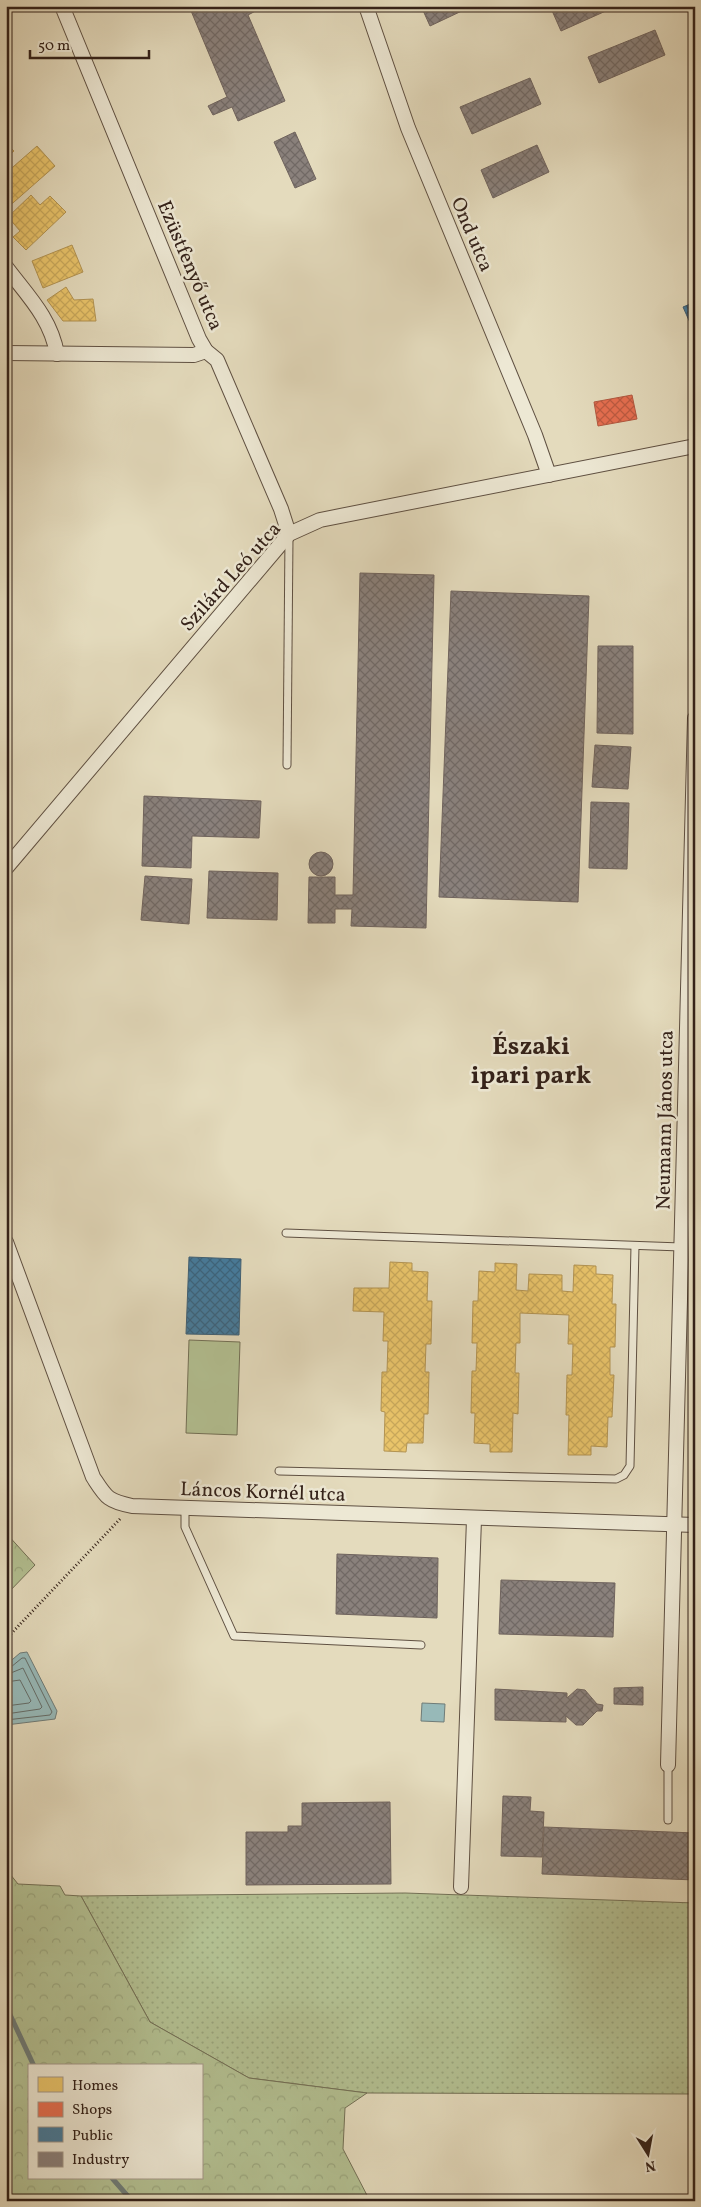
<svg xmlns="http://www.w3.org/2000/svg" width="701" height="2207" viewBox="0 0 701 2207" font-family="Vollkorn,serif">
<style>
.grass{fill:url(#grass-dots);stroke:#737056}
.forest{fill:url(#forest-crowns);stroke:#737056;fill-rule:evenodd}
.garden{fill:#b3c092;stroke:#737056}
.water{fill:#97b9b8;stroke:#6f7c78}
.homes{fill:url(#homes-cross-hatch);stroke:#b29352}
.shops{fill:url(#shops-cross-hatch);stroke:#b15840}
.public{fill:url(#public-cross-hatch);stroke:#406075}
.industry{fill:url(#industry-cross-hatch);stroke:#70645e}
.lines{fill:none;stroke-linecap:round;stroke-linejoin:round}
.shore{stroke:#656d68;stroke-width:1}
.stream{stroke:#6f7c78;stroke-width:5}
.lane-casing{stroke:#5f5042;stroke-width:9}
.street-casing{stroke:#5f5042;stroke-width:16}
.path{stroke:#332119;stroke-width:3;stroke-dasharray:1 2.5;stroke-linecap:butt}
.lane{stroke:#ede8d4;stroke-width:7}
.street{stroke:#ede8d4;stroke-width:14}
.labels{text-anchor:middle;stroke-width:5;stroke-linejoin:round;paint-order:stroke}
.street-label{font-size:20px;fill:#332119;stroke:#ede8d4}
.district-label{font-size:25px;font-weight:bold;fill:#332119;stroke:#ede8d4}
</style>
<defs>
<pattern id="grass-dots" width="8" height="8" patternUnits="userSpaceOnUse" patternTransform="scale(1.25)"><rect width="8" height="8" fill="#b3c092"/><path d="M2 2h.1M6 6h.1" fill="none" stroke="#9aa57d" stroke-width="1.8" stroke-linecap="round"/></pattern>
<pattern id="forest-crowns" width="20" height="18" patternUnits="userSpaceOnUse" patternTransform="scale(1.25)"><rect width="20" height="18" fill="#b3c092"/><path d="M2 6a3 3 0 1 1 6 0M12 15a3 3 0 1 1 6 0" fill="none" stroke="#9aa57d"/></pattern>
<pattern id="homes-cross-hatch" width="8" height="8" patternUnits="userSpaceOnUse" patternTransform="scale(1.25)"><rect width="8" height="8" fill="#e9c46a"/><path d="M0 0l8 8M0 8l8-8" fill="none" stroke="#c8a85b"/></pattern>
<pattern id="shops-cross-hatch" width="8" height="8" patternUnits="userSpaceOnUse" patternTransform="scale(1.25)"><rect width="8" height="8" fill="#e76f51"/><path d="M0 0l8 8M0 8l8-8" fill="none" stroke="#bc5b42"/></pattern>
<pattern id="public-cross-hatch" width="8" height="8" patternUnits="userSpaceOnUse" patternTransform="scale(1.25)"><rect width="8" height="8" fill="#457b9d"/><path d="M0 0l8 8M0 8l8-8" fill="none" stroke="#3a647f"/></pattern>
<pattern id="industry-cross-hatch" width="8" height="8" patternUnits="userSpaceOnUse" patternTransform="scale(1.25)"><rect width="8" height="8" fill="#8a817c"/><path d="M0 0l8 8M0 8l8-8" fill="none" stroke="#716965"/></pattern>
</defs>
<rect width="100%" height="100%" fill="#e4dbbd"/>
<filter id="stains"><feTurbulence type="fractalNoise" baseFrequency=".004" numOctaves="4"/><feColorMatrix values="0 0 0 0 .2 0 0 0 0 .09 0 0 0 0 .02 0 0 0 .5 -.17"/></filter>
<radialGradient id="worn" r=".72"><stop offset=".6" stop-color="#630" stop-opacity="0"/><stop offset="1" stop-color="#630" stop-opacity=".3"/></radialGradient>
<polygon class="grass" points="405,1893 695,1903 695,2094 367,2093 249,2078 150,2022 81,1896"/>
<g class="forest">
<polygon points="6,1533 35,1565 6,1595"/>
<path d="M6 1869 18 1884 60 1886 65 1895 81 1896 150 2022 249 2078 367 2093 345 2108 343 2149 370 2201H6ZM29 2066H201V2178H29Z"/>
</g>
<polygon class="garden" points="189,1340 240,1342 237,1435 186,1433"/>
<g class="water">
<polygon points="27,1652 57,1711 55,1719 6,1725 6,1665 20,1653"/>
<polygon points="422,1703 445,1704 444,1722 421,1721"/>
</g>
<g class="homes">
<polygon points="6,143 14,151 6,158"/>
<polygon points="37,146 55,166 6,209 6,173"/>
<polygon points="31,195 40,205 50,196 66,212 26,250 13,237 20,231 8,217"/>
<polygon points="72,245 83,272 43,288 32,261"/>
<polygon points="66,287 74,300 93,299 96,321 63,321 47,300"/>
<polygon points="390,1262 412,1263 412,1271 428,1272 427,1301 432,1301 431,1344 426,1344 425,1372 429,1372 428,1414 424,1414 423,1443 407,1443 406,1452 384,1451 385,1412 381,1411 382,1372 387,1372 388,1341 383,1341 384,1312 353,1311 354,1288 389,1288"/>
<polygon points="495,1263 517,1264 516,1290 528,1291 529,1274 562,1275 562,1291 573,1292 574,1265 596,1266 596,1274 613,1275 612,1304 616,1304 615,1347 610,1347 610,1375 614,1375 612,1417 608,1417 607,1447 591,1446 591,1455 568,1455 569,1415 566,1415 567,1375 572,1375 573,1344 568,1344 569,1315 520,1313 520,1343 516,1343 515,1373 519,1373 518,1414 513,1413 512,1452 490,1452 490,1444 474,1443 475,1413 471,1413 472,1371 476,1371 477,1343 472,1343 473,1301 478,1301 479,1271 495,1272"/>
</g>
<polygon class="shops" points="632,395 637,419 598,426 594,402"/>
<g class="public">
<polygon points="695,302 695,334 683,307"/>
<polygon points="189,1257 241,1259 239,1335 186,1334"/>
</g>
<g class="industry">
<polygon points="189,6 265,6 248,15 285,101 238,121 232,107 213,115 208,106 227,97"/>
<polygon points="421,6 464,6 466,9 430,26"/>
<polygon points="550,6 617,6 561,31"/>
<polygon points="655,30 665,55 599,83 588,57"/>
<polygon points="530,78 541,104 472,134 460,107"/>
<polygon points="295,132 316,179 295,188 274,142"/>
<polygon points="537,145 549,172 493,198 481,170"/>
<polygon points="360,573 434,575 426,928 351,926 352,909 335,909 335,923 308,923 309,877 335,877 335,895 353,895"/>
<polygon points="451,591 589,596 578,902 439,897"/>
<polygon points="598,646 633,646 633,734 597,733"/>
<polygon points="595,745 631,747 628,789 592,787"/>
<polygon points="144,796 261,801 259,838 192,836 191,868 142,866"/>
<polygon points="591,802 629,803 627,869 589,868"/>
<circle cx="321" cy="864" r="12"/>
<polygon points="209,871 278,873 277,920 207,918"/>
<polygon points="145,876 192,879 189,924 141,920"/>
<polygon points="337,1554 438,1558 437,1618 336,1614"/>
<polygon points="501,1580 615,1583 613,1637 499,1634"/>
<polygon points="643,1687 643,1705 614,1704 614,1688"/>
<polygon points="495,1689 567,1693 567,1698 577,1689 585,1690 597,1704 603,1705 602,1711 597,1711 583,1725 576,1725 566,1716 566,1722 495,1720"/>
<polygon points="503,1796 531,1797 530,1811 544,1812 542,1857 501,1856"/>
<polygon points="390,1802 391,1884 246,1885 246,1832 288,1832 288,1826 302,1826 302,1803"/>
<polygon points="544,1827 695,1833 695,1880 542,1874"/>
</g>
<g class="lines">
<g class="shore">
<polyline points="6,1668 11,1667 22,1658 25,1658 52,1712 50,1715 6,1720"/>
<polyline points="6,1675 23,1668 42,1707 40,1709 6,1714"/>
<polyline points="6,1682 20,1680 31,1701 29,1703 6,1706"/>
</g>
<g class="stream">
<polyline points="6,2006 34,2066"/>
<polyline points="112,2178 132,2201"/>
</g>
<g class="lane-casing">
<g id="lane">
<polyline points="287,765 289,537"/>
<polyline points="684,1115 695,1116"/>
<polyline points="286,1233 681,1247"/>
<polyline points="279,1471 616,1479 624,1475 630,1466 635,1246"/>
<polyline points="185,1507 185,1527 234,1636 421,1645"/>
<polyline points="668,1765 668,1820"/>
</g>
</g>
<g class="street-casing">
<g id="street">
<polyline points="62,6 199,339 206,351 217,360 281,509 289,534"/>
<polyline points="366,6 408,128 535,435 549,475"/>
<path d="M6 267C27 295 51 318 57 354"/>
<polyline points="6,353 194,355 206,351"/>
<polyline points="6,868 289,534 320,520 695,446"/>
<path d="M6 1242 93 1477C106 1497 107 1501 132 1506L695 1525"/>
<polyline points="668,1765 695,718"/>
<polyline points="461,1887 474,1519"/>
</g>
</g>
<polyline class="path" points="6,1639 121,1518"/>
<use href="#lane" class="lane"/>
<use href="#street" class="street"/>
</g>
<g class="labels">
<g class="street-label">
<text transform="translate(473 234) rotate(67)" y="7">Ond utca</text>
<text transform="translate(191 265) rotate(67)" y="7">Ezüstfenyő utca</text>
<text transform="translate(230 576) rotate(-48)" y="7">Szilárd Leó utca</text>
<text transform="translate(664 1120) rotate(-89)" y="7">Neumann János utca</text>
<text transform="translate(263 1491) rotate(2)" y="7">Láncos Kornél utca</text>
</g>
<g class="district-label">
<text x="531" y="1054">Északi<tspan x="531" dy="29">ipari park</tspan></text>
</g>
</g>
<rect width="701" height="2207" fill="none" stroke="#e4dbbd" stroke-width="25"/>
<rect x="8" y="8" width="686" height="2192" fill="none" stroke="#332119" stroke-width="2.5"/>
<rect x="12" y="12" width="676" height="2182" fill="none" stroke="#332119"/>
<rect x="28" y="2064" width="175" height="115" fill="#ede8d4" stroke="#a39889"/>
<rect x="38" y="2077" width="25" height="15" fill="#e9c46a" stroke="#a39889"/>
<text x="72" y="2090" font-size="15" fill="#332119">Homes</text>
<rect x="38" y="2102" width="25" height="15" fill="#e76f51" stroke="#a39889"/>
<text x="72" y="2114" font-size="15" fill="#332119">Shops</text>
<rect x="38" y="2127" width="25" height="15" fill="#457b9d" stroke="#a39889"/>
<text x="72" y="2140" font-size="15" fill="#332119">Public</text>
<rect x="38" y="2152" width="25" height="15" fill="#8a817c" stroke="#a39889"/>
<text x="72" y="2164" font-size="15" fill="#332119">Industry</text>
<g transform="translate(648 2154) rotate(169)" stroke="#ede8d4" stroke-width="4" paint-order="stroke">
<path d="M0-4L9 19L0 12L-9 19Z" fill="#332119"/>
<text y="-8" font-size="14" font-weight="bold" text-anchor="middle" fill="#332119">N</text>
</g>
<path d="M30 50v8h119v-8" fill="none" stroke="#332119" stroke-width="2.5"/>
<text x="38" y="50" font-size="15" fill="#332119" stroke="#ede8d4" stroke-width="4" paint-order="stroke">50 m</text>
<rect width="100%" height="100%" filter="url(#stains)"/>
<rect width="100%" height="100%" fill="url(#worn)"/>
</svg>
